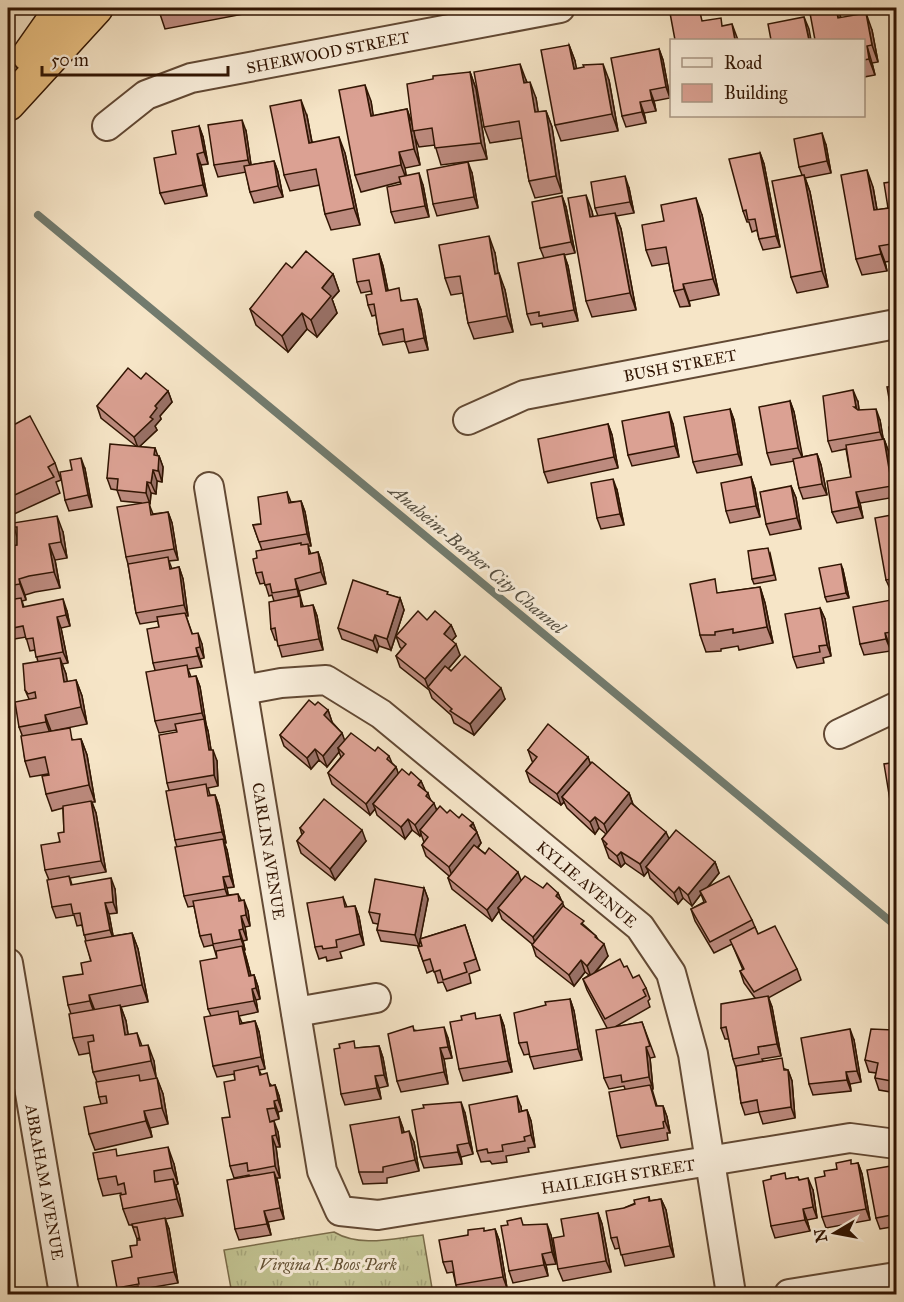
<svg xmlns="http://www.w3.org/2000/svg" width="904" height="1302" viewBox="0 0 904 1302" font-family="'IM FELL Great Primer',serif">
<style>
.grass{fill:url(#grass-tufts);stroke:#7a6c4a;stroke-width:1.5}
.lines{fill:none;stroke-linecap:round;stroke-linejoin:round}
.stream{stroke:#727b6e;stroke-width:8}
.street-casing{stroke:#624934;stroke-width:32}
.highway-casing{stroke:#311503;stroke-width:36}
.street{stroke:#f9eedb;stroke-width:28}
.highway{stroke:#ebc284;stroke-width:33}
.wall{fill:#bc8a7e;stroke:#311503;stroke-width:1.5}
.shaded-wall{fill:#997167;stroke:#311503;stroke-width:1.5}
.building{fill:#dba193;stroke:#311503;stroke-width:1.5}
.labels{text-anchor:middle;stroke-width:6;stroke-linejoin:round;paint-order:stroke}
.street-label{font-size:16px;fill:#311503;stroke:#f9eedb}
.park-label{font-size:16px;font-style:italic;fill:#645235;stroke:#f9eedb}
.water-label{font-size:18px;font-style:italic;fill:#575042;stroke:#f9eedb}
</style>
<defs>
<pattern id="grass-tufts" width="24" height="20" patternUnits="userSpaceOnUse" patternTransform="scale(1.5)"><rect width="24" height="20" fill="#c2c392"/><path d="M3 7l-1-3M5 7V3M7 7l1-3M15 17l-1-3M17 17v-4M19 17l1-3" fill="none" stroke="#a7a77c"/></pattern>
</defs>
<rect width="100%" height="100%" fill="#f6e5c7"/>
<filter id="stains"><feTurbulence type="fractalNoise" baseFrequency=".00333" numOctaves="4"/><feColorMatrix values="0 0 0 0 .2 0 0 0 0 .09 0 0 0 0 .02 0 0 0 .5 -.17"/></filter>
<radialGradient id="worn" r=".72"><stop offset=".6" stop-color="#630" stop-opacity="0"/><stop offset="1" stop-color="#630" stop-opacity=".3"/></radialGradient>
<path class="grass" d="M334 1232C361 1248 394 1238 423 1235L433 1294H232L224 1250Z"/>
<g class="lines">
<polyline class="stream" points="38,215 896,926"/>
<g class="street-casing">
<g id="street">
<polyline points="107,126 146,95 191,78 560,8"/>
<polyline points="468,420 524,395 896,324"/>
<polyline points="209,487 322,1171 340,1211 378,1215 850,1138 896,1144"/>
<polyline points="243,690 281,683 326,680 381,714 640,927 671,973 693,1054 731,1294"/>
<polyline points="839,734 896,707"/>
<polyline points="8,963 64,1294"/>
<polyline points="296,1012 376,998"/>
<polyline points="789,1294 896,1277"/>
</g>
</g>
<g class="highway-casing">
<g id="highway">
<polyline points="29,55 62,8"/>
<polyline points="8,104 96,8"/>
</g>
</g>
<use href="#street" class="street"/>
<use href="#highway" class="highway"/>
</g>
<g class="wall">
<polygon points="158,8 248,8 249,13 165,29"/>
<polygon points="258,8 271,8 259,10"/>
<polygon points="809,8 838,8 841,18 872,30 878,62 872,63 875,75 864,77 864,40"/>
<polygon points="569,45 575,61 576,69 609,80 618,131 561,141 555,125"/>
<polygon points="659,49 663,60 670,98 654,101 656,111 644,113 646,123 626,127 622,116"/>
<polygon points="470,72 476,89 487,159 441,165 435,145 419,147 414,135 420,165 405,168 406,176 423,185 429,217 395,223 391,212 401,184 400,182 361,192 355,175 371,101 373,116 407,109 412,125"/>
<polygon points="526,80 536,98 538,112 546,111 552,127 562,193 535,198 529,181 522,138 490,143 484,127"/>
<polygon points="307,116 312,142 345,153 360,225 331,230 325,214 320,185 290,191 284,175"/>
<polygon points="199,126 203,137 208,164 201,165 207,196 165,204 160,193"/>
<polygon points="246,131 251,165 274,161 278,172 283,197 254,203 250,192 246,172 218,177 214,165"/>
<polygon points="826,145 831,173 805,178 810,192 828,287 797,293 791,277 802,175 799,167"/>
<polygon points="760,153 764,164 780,247 763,250 759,239 757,230 752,232 749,222 747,222 743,211"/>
<polygon points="472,173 478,208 437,216 433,204"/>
<polygon points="897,181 897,216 894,216 897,225 897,260 885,262 887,271 862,275 856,259 873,187 877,210 888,208"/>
<polygon points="629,188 634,213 616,216 621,229 636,310 592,317 586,301 592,211 593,217 598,216 595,208"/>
<polygon points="562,196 566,207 575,253 564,255 568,266 578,321 543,327 542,323 531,325 527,314 544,258 540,248"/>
<polygon points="702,215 719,295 689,301 690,306 680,307 674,291 669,263 652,266 646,250"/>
<polygon points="495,253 498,274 505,290 513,332 474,339 468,323 463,293 451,295 445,278"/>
<polygon points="379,254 383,266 388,290 403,301 417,299 421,310 428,350 409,353 405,341 383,345 379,334 376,315 372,316 368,305 372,294 371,291 361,293 357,282"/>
<polygon points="292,268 333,274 339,291 332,299 337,313 317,337 307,329 288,352 256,325 250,309"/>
<polygon points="141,379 168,391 172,402 160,416 161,419 155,426 157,430 139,447 155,448 157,456 159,456 163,467 162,482 157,481 156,494 151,493 150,504 149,504 153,514 168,512 172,523 178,560 169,561 172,569 179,567 183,579 188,616 186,616 192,633 202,644 204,658 200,659 202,667 188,669 191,677 196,676 200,687 206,724 208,731 211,750 217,761 218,786 208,788 210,795 215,795 219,806 226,843 224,843 227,850 234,887 227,888 228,895 238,894 241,900 248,911 250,926 245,927 247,940 243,941 245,950 244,950 251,976 254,975 258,987 260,999 256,1000 258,1012 239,1016 242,1023 255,1021 259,1032 265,1069 259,1070 261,1074 272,1086 275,1085 279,1096 282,1111 278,1112 279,1119 272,1121 278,1132 280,1147 276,1147 280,1178 277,1178 278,1183 284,1219 268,1222 271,1235 239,1240 235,1229 250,1176 249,1175 234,1178 230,1166 230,1117 235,1080 234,1074 217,1077 213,1066 211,1016 208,1009 217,958 213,945 204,947 200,936 194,906 188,907 184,896 177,847 175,840 169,790 167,783 177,732 176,730 159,733 155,721 155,670 153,663 159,627 158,621 140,624 136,613 128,564 126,557 141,503 121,501 117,490 111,489 107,478 136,446 101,418 97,406"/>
<polygon points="897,386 897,483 896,465 892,455"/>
<polygon points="790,401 794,412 802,457 817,454 821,465 827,495 803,499 799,488 794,461 771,465 767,453"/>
<polygon points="858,402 859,410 880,420 883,439 884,439 888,450 896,497 860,503 863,518 837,523 832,512 851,477 846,449 832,452 828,441"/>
<polygon points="730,409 734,420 742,465 697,473 693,462"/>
<polygon points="608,424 612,435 618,468 548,483 544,472"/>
<polygon points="673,424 679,457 632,466 628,455"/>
<polygon points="8,428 55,463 61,480 56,482 60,493 12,515 8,506"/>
<polygon points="85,469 92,507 69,511 65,500"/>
<polygon points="751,477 755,489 760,517 730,523 726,511"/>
<polygon points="791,486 796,498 801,529 770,535 766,524"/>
<polygon points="617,490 624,525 601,529 597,518"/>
<polygon points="287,492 291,502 301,501 305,512 311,546 308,546 311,554 318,552 322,564 326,584 299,591 303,607 313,605 317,616 323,650 282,657 277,640 275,640 271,629 274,601 272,595 269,596 265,583 260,584 256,573 262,550 253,525 261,524"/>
<polygon points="897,514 897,590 891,591 886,580"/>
<polygon points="13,523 63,532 67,558 55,560 60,588 35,592 25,595 26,600 22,601 24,607 67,611 70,626 61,628 68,663 62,664 66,674 67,682 76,680 82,696 87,724 52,731 74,740 81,739 87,755 95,802 92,802 96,813 106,872 70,878 72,885 115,889 117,913 109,914 113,936 132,933 138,949 148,1002 121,1007 126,1021 128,1035 137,1033 142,1046 154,1061 156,1077 163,1094 168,1124 150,1128 152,1137 95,1150 89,1134 101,1104 99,1097 97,1082 93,1072 90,1053 79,1055 73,1038 71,1014 68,1005 83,974 91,961 82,925 77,926 74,915 56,918 52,907 49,880 45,870 64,832 63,808 52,811 46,794 48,774 30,777 25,761 22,735 19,727 29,699 25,690 38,662 35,650 30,651 26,637 8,640 8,557 12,557 17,545 17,537"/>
<polygon points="770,553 776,580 754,584 752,579"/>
<polygon points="843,570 849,598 827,602 825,597"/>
<polygon points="760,587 765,603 773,643 739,650 738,646 721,649 721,651 706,652 700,635 719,593"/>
<polygon points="389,595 400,598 404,610 391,650 379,646 377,652 342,639 338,628"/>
<polygon points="820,608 825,619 831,656 823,658 824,663 797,668 793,657"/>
<polygon points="895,611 897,617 897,643 889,644 891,651 864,655 860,644"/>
<polygon points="427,620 451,625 456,636 452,640 460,655 448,669 505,699 474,735 454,723 451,715 432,698 429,690 400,667 396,656 402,649 400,647 396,636"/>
<polygon points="315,705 328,710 332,722 342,733 344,741 389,756 392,763 396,767 398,774 409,775 421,781 425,791 437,810 447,813 473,823 481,843 478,848 521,881 558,893 564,907 596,936 608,956 595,973 624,967 633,978 646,988 650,999 648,1001 650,1007 615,1027 642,1022 655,1057 650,1058 653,1089 652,1089 657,1106 663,1106 667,1117 670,1133 667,1133 668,1140 621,1148 617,1136 625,1089 624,1086 609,1089 604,1078 607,1028 587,990 583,979 589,975 585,972 574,986 536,956 532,944 502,919 499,911 492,921 452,889 448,878 449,876 426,856 422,845 424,842 421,834 420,836 412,830 405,839 377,815 375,809 370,815 332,784 328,773 341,757 339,752 327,767 319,760 311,769 284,746 280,735"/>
<polygon points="528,750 588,757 590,763 629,793 633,804 669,839 715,862 719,873 707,888 752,920 758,934 797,969 801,980 768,998 772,1007 781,1056 762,1059 763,1061 788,1070 792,1081 795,1118 763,1124 759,1112 745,1115 741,1103 736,1068 733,1059 729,1039 725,1039 721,1028 755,998 744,983 740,971 743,970 732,944 714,953 695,921 691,909 704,902 701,894 692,906 683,898 678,904 650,878 648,871 644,876 625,863 621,867 609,858 602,839 606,834 599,828 595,834 567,808 564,802 561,805 530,782 526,771 533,762 532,761"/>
<polygon points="897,762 897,823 892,812"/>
<polygon points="300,828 366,841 335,880 301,853 297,841 302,835"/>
<polygon points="424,888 428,899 420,939 465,925 480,970 469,974 471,983 447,991 443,982 438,983 434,970 427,973 418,947 422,946 420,940 419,946 381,941 377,930 378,924 373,923 369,912"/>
<polygon points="343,897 347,907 355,906 359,917 364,945 340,952 342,958 327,961 326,957 319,959 315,947"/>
<polygon points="570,999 574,1011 582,1060 534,1069 529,1054 524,1055 519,1043"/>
<polygon points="500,1015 504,1026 512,1072 463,1081 459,1069"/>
<polygon points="897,1020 897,1093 879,1090 875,1078 876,1073 869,1072 865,1060 894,1030"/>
<polygon points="414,1030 448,1038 452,1058 444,1059 448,1084 401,1092 397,1081"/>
<polygon points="854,1040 861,1082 850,1084 851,1091 813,1095 809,1084"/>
<polygon points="379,1046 383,1058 388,1086 379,1088 381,1099 345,1105 341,1094 357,1048"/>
<polygon points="521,1107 521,1111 527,1110 531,1121 535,1147 528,1148 529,1152 506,1156 507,1162 492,1164 490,1161 481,1162 477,1151"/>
<polygon points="465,1113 473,1154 461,1157 462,1164 424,1168 420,1157"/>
<polygon points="399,1117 404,1132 414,1142 419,1171 387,1178 387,1183 363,1184 359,1172"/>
<polygon points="119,1156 174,1164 178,1184 176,1185 179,1195 183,1216 165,1219 169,1229 178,1283 142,1289 143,1294 117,1294 118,1290 117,1288 140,1240 139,1238 137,1239 132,1225 129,1225 123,1209 121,1193 103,1196 98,1179"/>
<polygon points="858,1163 862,1174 870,1220 826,1228 822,1217 825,1176 837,1169"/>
<polygon points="897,1165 897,1226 880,1229 876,1218"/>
<polygon points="798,1177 799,1180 813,1190 817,1218 807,1220 810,1231 775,1238 771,1226 787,1179"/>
<polygon points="649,1197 650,1201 661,1199 666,1210 674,1257 625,1266 620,1248 615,1249 611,1238 624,1208"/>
<polygon points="598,1213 602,1224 611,1272 563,1281 558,1269 564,1236"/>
<polygon points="524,1225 551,1235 556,1264 546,1265 548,1276 513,1283 509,1271"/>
<polygon points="495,1229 499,1240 507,1288 472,1294 459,1294 456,1285 453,1272 447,1273 443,1262 468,1235"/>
</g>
<g class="shaded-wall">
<polygon points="836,8 838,8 839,10 844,35 838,18"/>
<polygon points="866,13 872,30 878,62 872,45"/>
<polygon points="804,17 809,29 811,40 809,40"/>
<polygon points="732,24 738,40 735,40"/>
<polygon points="569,45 575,61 580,86 574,69"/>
<polygon points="867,46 872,63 875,75 869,59"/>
<polygon points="659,49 663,60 670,98 666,87"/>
<polygon points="520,64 526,80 530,99 524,83"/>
<polygon points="603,64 609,80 618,131 612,114"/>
<polygon points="470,72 476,89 487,159 481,143"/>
<polygon points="530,82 536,98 541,129 535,112"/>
<polygon points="365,85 371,101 376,133 371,116"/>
<polygon points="650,90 654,101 656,111 652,100"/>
<polygon points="301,100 307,116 315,159 309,143"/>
<polygon points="640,102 644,113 646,123 642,112"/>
<polygon points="407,109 413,126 420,165 414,149"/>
<polygon points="546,111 552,127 562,193 556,176"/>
<polygon points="242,120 246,131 252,171 248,160"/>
<polygon points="199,126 203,137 208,164 204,152"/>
<polygon points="822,133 826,145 831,173 827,161"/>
<polygon points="339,137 345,153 360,225 354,208"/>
<polygon points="399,152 405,168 407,181 401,165"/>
<polygon points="760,153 764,164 780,247 776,236"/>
<polygon points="197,154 201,165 207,196 203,185"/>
<polygon points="274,161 278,172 283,197 278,186"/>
<polygon points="468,162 472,173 478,208 474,197"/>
<polygon points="867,170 873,187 880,227 874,210"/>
<polygon points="419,173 423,185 429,217 425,206"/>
<polygon points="804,175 810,192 828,287 822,271"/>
<polygon points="625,176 629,188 634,213 630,202"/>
<polygon points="586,195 592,211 596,234 590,217"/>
<polygon points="562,196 566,207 575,253 571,242"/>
<polygon points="696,198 702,215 719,295 713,279"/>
<polygon points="890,208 897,225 897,240"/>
<polygon points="615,213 621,229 636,310 630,293"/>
<polygon points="489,236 495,253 501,290 495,274"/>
<polygon points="879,246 885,262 887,271 881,254"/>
<polygon points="379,254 383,266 390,302 386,291"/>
<polygon points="564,254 568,266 578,321 574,310"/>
<polygon points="499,273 505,290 513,332 507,316"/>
<polygon points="333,274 339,291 332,299 337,313 317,337 311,320 322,288"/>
<polygon points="683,284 689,301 690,306 684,289"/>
<polygon points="417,299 421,310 428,350 424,338"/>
<polygon points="302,313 307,329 288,352 282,336"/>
<polygon points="853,390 858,402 860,418 856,407"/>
<polygon points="168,391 172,402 160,416 161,419 155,426 157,430 138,448 134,437 150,417 155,406"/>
<polygon points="790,401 794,412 803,459 798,448"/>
<polygon points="730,409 734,420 742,465 738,454"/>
<polygon points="876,409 880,420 884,443 880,432"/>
<polygon points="669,412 673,424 679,457 675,446"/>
<polygon points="608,424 612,435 618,468 614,457"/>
<polygon points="884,439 888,450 896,497 892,486"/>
<polygon points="155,448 159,459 159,456 163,467 162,482 154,455"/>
<polygon points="817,454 821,465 827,495 822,484"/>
<polygon points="81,458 85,469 92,507 88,495"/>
<polygon points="153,470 157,481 156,494 151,483"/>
<polygon points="751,477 755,489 760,517 756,506"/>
<polygon points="613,479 617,490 624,525 620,514"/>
<polygon points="147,482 151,493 150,504 146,493"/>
<polygon points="791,486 796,498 801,529 797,518"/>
<polygon points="856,492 860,503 863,518 859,507"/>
<polygon points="301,501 305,512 311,546 307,534"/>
<polygon points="168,512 172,523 178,560 174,549"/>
<polygon points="57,516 63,532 67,558 61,542"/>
<polygon points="49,544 55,560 60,588 54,572"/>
<polygon points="318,552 322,564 326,584 321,572"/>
<polygon points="841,564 843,570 849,598 846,593"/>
<polygon points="179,567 183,579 188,616 184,605"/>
<polygon points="19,579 25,595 26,600 20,584"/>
<polygon points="295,579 299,591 300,599 304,608 301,607"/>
<polygon points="760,587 765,603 773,643 767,627"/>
<polygon points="400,598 404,610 391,650 387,639"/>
<polygon points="63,599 67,611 70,626 66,615"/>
<polygon points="891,600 897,617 897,628"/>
<polygon points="313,605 317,616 323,650 319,639"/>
<polygon points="820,608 825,619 831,656 827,645"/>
<polygon points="57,617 61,628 68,663 63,652"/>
<polygon points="451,625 456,636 448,645 444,634"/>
<polygon points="198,633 202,644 204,658 200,647"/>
<polygon points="885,633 889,644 891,651 886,639"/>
<polygon points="375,635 379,646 377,652 373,641"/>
<polygon points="456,644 460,655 431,689 428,687 425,679"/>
<polygon points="196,648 200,659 202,667 198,656"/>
<polygon points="60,658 66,674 70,698 64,682"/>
<polygon points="196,676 200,687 206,724 202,713"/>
<polygon points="76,680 82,696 87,724 81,707"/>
<polygon points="501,688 505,699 474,735 470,724"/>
<polygon points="328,710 332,722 328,726 324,715"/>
<polygon points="45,715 51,731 52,739 46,722"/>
<polygon points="204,719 208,731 213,762 209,750"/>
<polygon points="342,733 346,744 338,748 339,752 327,767 323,756"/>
<polygon points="81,739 87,755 95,802 89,785"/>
<polygon points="315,749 319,760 311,769 307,758"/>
<polygon points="213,750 217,761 218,786 214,775"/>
<polygon points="588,757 592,768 562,797 564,802 561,805 557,794"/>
<polygon points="396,767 400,778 373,804 375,809 370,815 366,804"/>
<polygon points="421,781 426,792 418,785"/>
<polygon points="428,793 432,805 434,803 438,814 420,830 421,834 420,836 415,825 426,796"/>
<polygon points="629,793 633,805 608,835 604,824"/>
<polygon points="215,795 219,806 226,843 222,832"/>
<polygon points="91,801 96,813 106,872 101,861"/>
<polygon points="595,817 599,828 595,834 590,822"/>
<polygon points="408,819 412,830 405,839 401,827"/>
<polygon points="473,823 481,843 453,879 449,867"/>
<polygon points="362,830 366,841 335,880 330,869"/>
<polygon points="666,832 671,843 646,867 648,871 644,876 640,864"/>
<polygon points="223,839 227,850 234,887 230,876"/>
<polygon points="621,852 625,863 621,867 617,856"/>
<polygon points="715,862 719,873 702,894 700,891 701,894 692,906 688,895"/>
<polygon points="518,872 522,883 498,908 499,911 492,921 487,910"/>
<polygon points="223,877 227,888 229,900 225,889"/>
<polygon points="111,878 115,889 117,913 113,902"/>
<polygon points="679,887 683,898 678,904 674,893"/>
<polygon points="424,888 428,899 419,946 415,935"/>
<polygon points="558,893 567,913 537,949 533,937"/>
<polygon points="244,900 248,911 250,926 246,915"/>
<polygon points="105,903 109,914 114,941 110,930"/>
<polygon points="355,906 359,917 364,945 360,934"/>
<polygon points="241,916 245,927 247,940 243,929"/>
<polygon points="239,930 243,941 245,950 241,939"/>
<polygon points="132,933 138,949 148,1002 142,985"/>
<polygon points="604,944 608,956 591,977 587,966"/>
<polygon points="242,946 246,957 254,987 249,976"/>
<polygon points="581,960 585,972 574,986 569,975"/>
<polygon points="254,975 258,987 260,999 256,988"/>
<polygon points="252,989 256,1000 258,1012 254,1001"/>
<polygon points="89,995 95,1011 96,1018 90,1001"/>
<polygon points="768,996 772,1007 781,1056 777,1044"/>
<polygon points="570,999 574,1011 582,1060 578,1049"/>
<polygon points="120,1005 126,1021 131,1052 125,1035"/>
<polygon points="500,1015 504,1026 512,1072 508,1061"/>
<polygon points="255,1021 259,1032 265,1069 261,1057"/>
<polygon points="444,1027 448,1038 452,1058 448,1047"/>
<polygon points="850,1029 854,1040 861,1082 857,1071"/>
<polygon points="148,1045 154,1061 156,1077 151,1061"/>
<polygon points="379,1046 383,1058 388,1086 384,1075"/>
<polygon points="646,1047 650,1058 653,1089 649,1077"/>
<polygon points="440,1048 444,1059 448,1084 444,1072"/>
<polygon points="788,1070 792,1081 795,1118 791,1107"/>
<polygon points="846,1072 850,1084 851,1091 847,1080"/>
<polygon points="375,1076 379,1088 381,1099 377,1088"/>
<polygon points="157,1078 163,1094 168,1124 162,1108"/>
<polygon points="275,1085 279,1096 282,1111 278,1100"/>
<polygon points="517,1096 521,1107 523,1123 519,1112"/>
<polygon points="274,1101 278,1112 279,1119 275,1108"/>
<polygon points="461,1102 465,1113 473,1154 469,1143"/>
<polygon points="663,1106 667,1117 670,1133 665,1121"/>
<polygon points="527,1110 531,1121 535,1147 531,1135"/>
<polygon points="144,1111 150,1128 152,1137 146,1121"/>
<polygon points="399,1117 403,1128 406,1144 402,1133"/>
<polygon points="274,1121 278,1132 280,1147 276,1135"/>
<polygon points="409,1131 414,1142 419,1171 415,1160"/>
<polygon points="272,1136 276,1147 280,1178 275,1166"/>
<polygon points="457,1145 461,1157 462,1164 458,1152"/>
<polygon points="168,1147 174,1164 178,1184 172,1168"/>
<polygon points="858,1163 862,1174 870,1220 866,1209"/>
<polygon points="274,1172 278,1183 284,1219 280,1208"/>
<polygon points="808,1178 813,1190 817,1218 813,1207"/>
<polygon points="173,1179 179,1195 183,1216 177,1199"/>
<polygon points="661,1199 666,1210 674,1257 670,1246"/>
<polygon points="803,1209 807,1220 810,1231 805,1220"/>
<polygon points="264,1211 268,1222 271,1235 267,1224"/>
<polygon points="598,1213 602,1224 611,1272 606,1261"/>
<polygon points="165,1218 169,1229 178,1283 174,1272"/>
<polygon points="547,1224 551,1235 556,1264 552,1252"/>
<polygon points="495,1229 499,1240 507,1288 503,1277"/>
<polygon points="542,1254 546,1265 548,1276 544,1265"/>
<polygon points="8,1281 12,1294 9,1294"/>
</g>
<g class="building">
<polygon points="158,8 185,8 159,12"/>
<polygon points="699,8 702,21 721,18 722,26 732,24 735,40 675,40 670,13"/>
<polygon points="809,8 836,8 838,18 866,13 872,45 867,46 869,59 864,60 864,40 815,40"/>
<polygon points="804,17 809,40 771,40 768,24"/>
<polygon points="569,45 574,69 584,67 583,65 603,64 612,114 555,125 541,50"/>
<polygon points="659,49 666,87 650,90 652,100 640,102 642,112 622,116 611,58"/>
<polygon points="520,64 524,83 530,82 535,112 546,111 556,176 529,181 519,121 484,127 474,72"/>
<polygon points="470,72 481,143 435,148 432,128 413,131 407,84 433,79 433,76"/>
<polygon points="365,85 371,116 407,109 414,149 399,152 401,165 355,175 339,90"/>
<polygon points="301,100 309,143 339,137 354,208 325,214 316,169 284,175 270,106"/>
<polygon points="242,120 248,160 214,165 208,125"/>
<polygon points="199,126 204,152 197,154 203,185 160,193 154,158 176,154 172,131"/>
<polygon points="822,133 827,161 799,167 794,139"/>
<polygon points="760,153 776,236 759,239 755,219 748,220 746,210 743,211 729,159"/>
<polygon points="274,161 278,186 250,192 244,166"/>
<polygon points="468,162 474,197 433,204 427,170"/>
<polygon points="867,170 874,210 890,208 897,243 879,246 881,254 856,259 841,175"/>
<polygon points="419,173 425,206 391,212 387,187 401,184 399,177"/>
<polygon points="804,175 822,271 791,277 772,181"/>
<polygon points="625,176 630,202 595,208 591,182"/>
<polygon points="897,181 897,210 891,211 890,208 888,208 884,183"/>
<polygon points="586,195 590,217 615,213 630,293 586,301 568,198"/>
<polygon points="562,196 571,242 540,248 532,202"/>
<polygon points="696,198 713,279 683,284 684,289 674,291 666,247 646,250 642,225 664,221 661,205"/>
<polygon points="489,236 495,274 499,273 507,316 468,323 460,276 445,278 439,245"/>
<polygon points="306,251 333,274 322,288 331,296 311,320 302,313 282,336 250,309 286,263 292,268"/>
<polygon points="379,254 386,291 399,288 401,301 417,299 424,338 405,342 403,329 379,334 374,304 368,305 366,295 372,294 369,280 357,282 353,259"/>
<polygon points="564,254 574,310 539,316 539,312 527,314 518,263"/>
<polygon points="128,368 141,379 146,373 168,391 155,406 157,408 150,417 153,419 134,437 97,406"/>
<polygon points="897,386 897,454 892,455 889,427 894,426 887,387"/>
<polygon points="853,390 856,407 854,407 858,410 876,409 880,432 828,441 823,396"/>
<polygon points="790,401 798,448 767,453 759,407"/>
<polygon points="730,409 738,454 693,462 684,417"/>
<polygon points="669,412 675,446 628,455 622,421"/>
<polygon points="30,416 55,463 48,467 54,477 8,498 8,469 11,467 8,462 8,428"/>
<polygon points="608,424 614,457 544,472 538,439"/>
<polygon points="884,439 892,486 856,492 859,507 832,512 827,481 851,477 846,445"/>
<polygon points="110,444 155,448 154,455 159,456 158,471 153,470 151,483 147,482 146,493 117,490 118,479 107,478"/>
<polygon points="817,454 822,484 799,488 793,459"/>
<polygon points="81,458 88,495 65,500 60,472 72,470 70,460"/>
<polygon points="893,465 897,465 897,483"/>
<polygon points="751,477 756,506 726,511 721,483"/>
<polygon points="613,479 620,514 597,518 591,483"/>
<polygon points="791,486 797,518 766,524 760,492"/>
<polygon points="287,492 289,503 301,501 307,534 259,542 253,525 261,524 258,497"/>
<polygon points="149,502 151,515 168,512 174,549 126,557 117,507"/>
<polygon points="897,514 897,578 886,580 875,518"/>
<polygon points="57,516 61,542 49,544 54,572 29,576 19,579 20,584 8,586 8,557 12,557 10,546 17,545 17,527 14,527 13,523"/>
<polygon points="301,543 301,545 308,544 309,554 318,552 321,572 295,579 297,589 272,593 270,584 265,585 262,572 256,573 253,559 257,558 256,551"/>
<polygon points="768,548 774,575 752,579 748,551"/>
<polygon points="168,557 170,569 179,567 184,605 136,613 128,564"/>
<polygon points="841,564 846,593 825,597 819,568"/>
<polygon points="715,579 717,593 760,587 767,627 733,633 733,629 715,632 715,635 700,635 690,584"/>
<polygon points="353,580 388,592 387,594 400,598 387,639 375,635 373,641 338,628"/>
<polygon points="300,596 301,607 313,605 319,639 278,646 275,628 271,629 269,602"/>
<polygon points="21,598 23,607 63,599 66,615 57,617 63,652 36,657 33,638 26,639 23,626 8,629 8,600"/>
<polygon points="891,600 897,631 885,633 886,639 860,644 853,607"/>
<polygon points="820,608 827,645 819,646 820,652 793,657 785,614"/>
<polygon points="418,611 427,620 435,611 451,625 444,634 456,644 425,679 396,656 406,644 396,636"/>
<polygon points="185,613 192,634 198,633 200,647 196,648 198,656 153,663 147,629 159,627 157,617"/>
<polygon points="465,656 501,688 470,724 450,711 452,709 428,687 445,666 451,671"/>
<polygon points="60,658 64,682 76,680 81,707 45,715 46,722 19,727 15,702 36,698 35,692 28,694 25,690 23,664"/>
<polygon points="187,665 189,677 196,676 202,713 155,721 146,672"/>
<polygon points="309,700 315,705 318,702 328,710 324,715 342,733 323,756 315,749 307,758 280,735"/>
<polygon points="204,719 209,750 213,750 214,775 167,783 159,735 177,732 175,724"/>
<polygon points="548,724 588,757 557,794 526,771 537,757 528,750"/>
<polygon points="70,728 72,740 81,739 89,785 46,794 42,776 49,775 45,757 25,761 21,736"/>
<polygon points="351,733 375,751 378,747 389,756 387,759 396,767 366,804 328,773 344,754 338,748"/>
<polygon points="592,762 629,793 604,824 595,817 590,822 562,797"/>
<polygon points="897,762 897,811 892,812 884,764"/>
<polygon points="402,769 409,775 411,772 421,781 418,785 428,793 426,796 434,803 415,825 408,819 401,827 373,804"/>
<polygon points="206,784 208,796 215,795 222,832 175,840 166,791"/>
<polygon points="324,799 362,830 330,869 297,841 304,832 300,828"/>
<polygon points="91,801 101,861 45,870 41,845 60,842 58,833 64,832 63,806"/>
<polygon points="631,803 666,832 640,864 621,852 617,856 605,846 607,844 602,839"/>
<polygon points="440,806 447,813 450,810 459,818 462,814 473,823 470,826 477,832 449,867 422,845 428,837 420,830"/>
<polygon points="676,830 715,862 688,895 679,887 674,893 646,867"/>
<polygon points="223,839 230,876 223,877 225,889 184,896 175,847"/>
<polygon points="474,845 485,854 489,848 518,872 487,910 448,878"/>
<polygon points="69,876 71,885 111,878 113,902 105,903 110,930 84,935 80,913 73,914 71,904 52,907 47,880"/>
<polygon points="525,876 543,888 547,883 558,893 556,896 563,902 533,937 498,908"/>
<polygon points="729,876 752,920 710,942 691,909 706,902 700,891"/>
<polygon points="375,879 424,888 415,935 377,930 380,914 369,912"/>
<polygon points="238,894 239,901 244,900 246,915 241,916 243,929 239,930 241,939 213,944 211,934 200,936 193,901"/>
<polygon points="343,897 345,907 355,906 360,934 336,940 337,947 323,949 322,946 315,947 307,903"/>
<polygon points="563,906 584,921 581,924 596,936 595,937 604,944 587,966 581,960 569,975 532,945"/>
<polygon points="465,925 476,959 464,963 467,972 443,980 440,970 434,972 430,959 423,961 418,947 422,946 420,939"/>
<polygon points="775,926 797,969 754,992 740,971 744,969 730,940 755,927 758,934"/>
<polygon points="132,933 142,985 89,995 90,1001 68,1005 63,977 83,974 81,963 91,961 85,941"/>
<polygon points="242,946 249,976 254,975 256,988 252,989 254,1001 208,1009 200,961 217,958 216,951"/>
<polygon points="620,959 624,967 627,966 633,978 639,975 646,988 643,990 646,996 605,1019 583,979"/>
<polygon points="768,996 777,1044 758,1047 759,1054 733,1059 726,1027 721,1028 721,1004"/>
<polygon points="570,999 578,1049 530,1057 527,1042 519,1043 514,1013 546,1005 545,1002"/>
<polygon points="120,1005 125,1035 137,1033 140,1046 148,1045 151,1061 93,1072 88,1042 94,1041 93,1035 73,1038 69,1014"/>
<polygon points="238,1011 240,1024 255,1021 261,1057 213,1066 204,1017"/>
<polygon points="475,1013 476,1019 500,1015 508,1061 459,1069 450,1022 462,1020 461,1016"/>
<polygon points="897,1020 897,1082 875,1078 878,1063 865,1060 871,1029 894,1030"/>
<polygon points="642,1022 650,1046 646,1047 649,1077 622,1082 621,1075 604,1078 596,1030"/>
<polygon points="413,1026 414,1031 444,1027 448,1047 440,1048 444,1072 397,1081 388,1034"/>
<polygon points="850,1029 857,1071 846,1072 847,1080 809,1084 801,1038"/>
<polygon points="354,1041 355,1048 379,1046 384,1075 375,1076 377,1088 341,1094 334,1049 340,1048 339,1044"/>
<polygon points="782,1058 784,1070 788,1070 791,1107 759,1112 757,1100 741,1103 736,1066"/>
<polygon points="258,1066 260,1075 267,1073 270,1086 275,1085 278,1100 274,1101 275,1108 267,1109 270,1122 274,1121 276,1135 272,1136 275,1166 248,1171 247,1163 230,1166 222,1118 230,1117 224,1082 235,1080 234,1071"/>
<polygon points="139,1075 140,1081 157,1078 162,1108 144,1111 146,1121 89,1134 84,1107 107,1103 106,1096 99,1097 96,1082"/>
<polygon points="650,1085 656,1106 663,1106 665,1121 663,1122 664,1128 617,1136 609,1092"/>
<polygon points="517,1096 519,1112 527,1110 531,1135 524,1137 525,1141 502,1145 503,1151 488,1153 487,1149 477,1151 469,1105"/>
<polygon points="461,1102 469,1143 457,1145 458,1152 420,1157 412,1110 424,1108 423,1105"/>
<polygon points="399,1117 402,1133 409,1131 415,1160 383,1167 383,1172 359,1172 350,1125"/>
<polygon points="168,1147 172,1168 154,1171 155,1182 173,1179 177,1199 123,1209 120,1195 126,1194 124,1183 118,1185 116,1176 98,1179 93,1153 116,1149 117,1156"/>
<polygon points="851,1160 851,1164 858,1163 866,1209 822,1217 815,1178 825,1176 824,1171 837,1169 836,1163"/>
<polygon points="897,1165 897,1214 876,1218 867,1170"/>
<polygon points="274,1172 280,1208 264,1211 267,1224 235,1229 227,1180"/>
<polygon points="785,1173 786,1179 798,1177 799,1180 808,1178 813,1207 803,1209 805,1220 771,1226 763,1181 771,1179 771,1176"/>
<polygon points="649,1197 649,1201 661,1199 670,1246 621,1255 617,1237 611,1238 606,1211 624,1208 635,1204 634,1200"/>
<polygon points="598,1213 606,1261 558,1269 553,1238 564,1236 561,1219"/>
<polygon points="165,1218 174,1272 138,1278 139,1284 117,1288 112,1261 132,1257 130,1246 137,1245 137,1240 140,1240 137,1227 133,1227 132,1224"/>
<polygon points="521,1218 523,1225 547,1224 552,1252 542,1254 544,1265 509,1271 501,1226 508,1225 507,1221"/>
<polygon points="484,1228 484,1231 495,1229 503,1277 456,1285 452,1261 443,1262 439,1240 468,1235 468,1230"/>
<polygon points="138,1286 140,1294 117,1294 116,1290"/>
<polygon points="180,1289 181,1294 150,1294"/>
</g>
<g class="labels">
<g class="street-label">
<text transform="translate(328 52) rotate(-11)" y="6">SHERWOOD STREET</text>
<text transform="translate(680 365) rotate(-11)" y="6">BUSH STREET</text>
<text transform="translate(269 851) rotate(81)" y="6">CARLIN AVENUE</text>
<text transform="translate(587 884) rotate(40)" y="6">KYLIE AVENUE</text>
<text transform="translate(618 1176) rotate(-9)" y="6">HAILEIGH STREET</text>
<text transform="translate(45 1182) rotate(80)" y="6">ABRAHAM AVENUE</text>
</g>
<g class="park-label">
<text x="328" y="1270">Virgina K. Boos Park</text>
</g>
<g class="water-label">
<text transform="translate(477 559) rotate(40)" y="6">Anaheim-Barber City Channel</text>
</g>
</g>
<rect width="904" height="1302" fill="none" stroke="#f6e5c7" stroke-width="30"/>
<rect x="9" y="9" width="886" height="1284" fill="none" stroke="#311503" stroke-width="3"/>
<rect x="15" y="15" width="874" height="1272" fill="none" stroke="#311503" stroke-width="1.5"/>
<rect x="670" y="39" width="195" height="78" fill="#f9eedb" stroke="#a99785" stroke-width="1.5"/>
<rect x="682" y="58" width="30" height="9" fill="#f9eedb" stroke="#a99785" stroke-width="1.5"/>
<text x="724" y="69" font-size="18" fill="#311503">Road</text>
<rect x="682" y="84" width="30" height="18" fill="#dba193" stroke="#a99785" stroke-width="1.5"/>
<text x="724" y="99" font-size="18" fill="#311503">Building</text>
<g transform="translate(835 1233) rotate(260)" stroke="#f9eedb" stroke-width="4.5" paint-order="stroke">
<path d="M0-4.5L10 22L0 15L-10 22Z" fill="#311503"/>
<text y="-9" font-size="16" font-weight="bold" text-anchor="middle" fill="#311503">N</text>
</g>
<path d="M42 66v9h186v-9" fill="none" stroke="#311503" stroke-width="3"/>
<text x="51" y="66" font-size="18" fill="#311503" stroke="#f9eedb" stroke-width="4.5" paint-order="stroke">50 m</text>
<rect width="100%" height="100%" filter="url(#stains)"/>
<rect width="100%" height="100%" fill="url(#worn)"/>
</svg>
